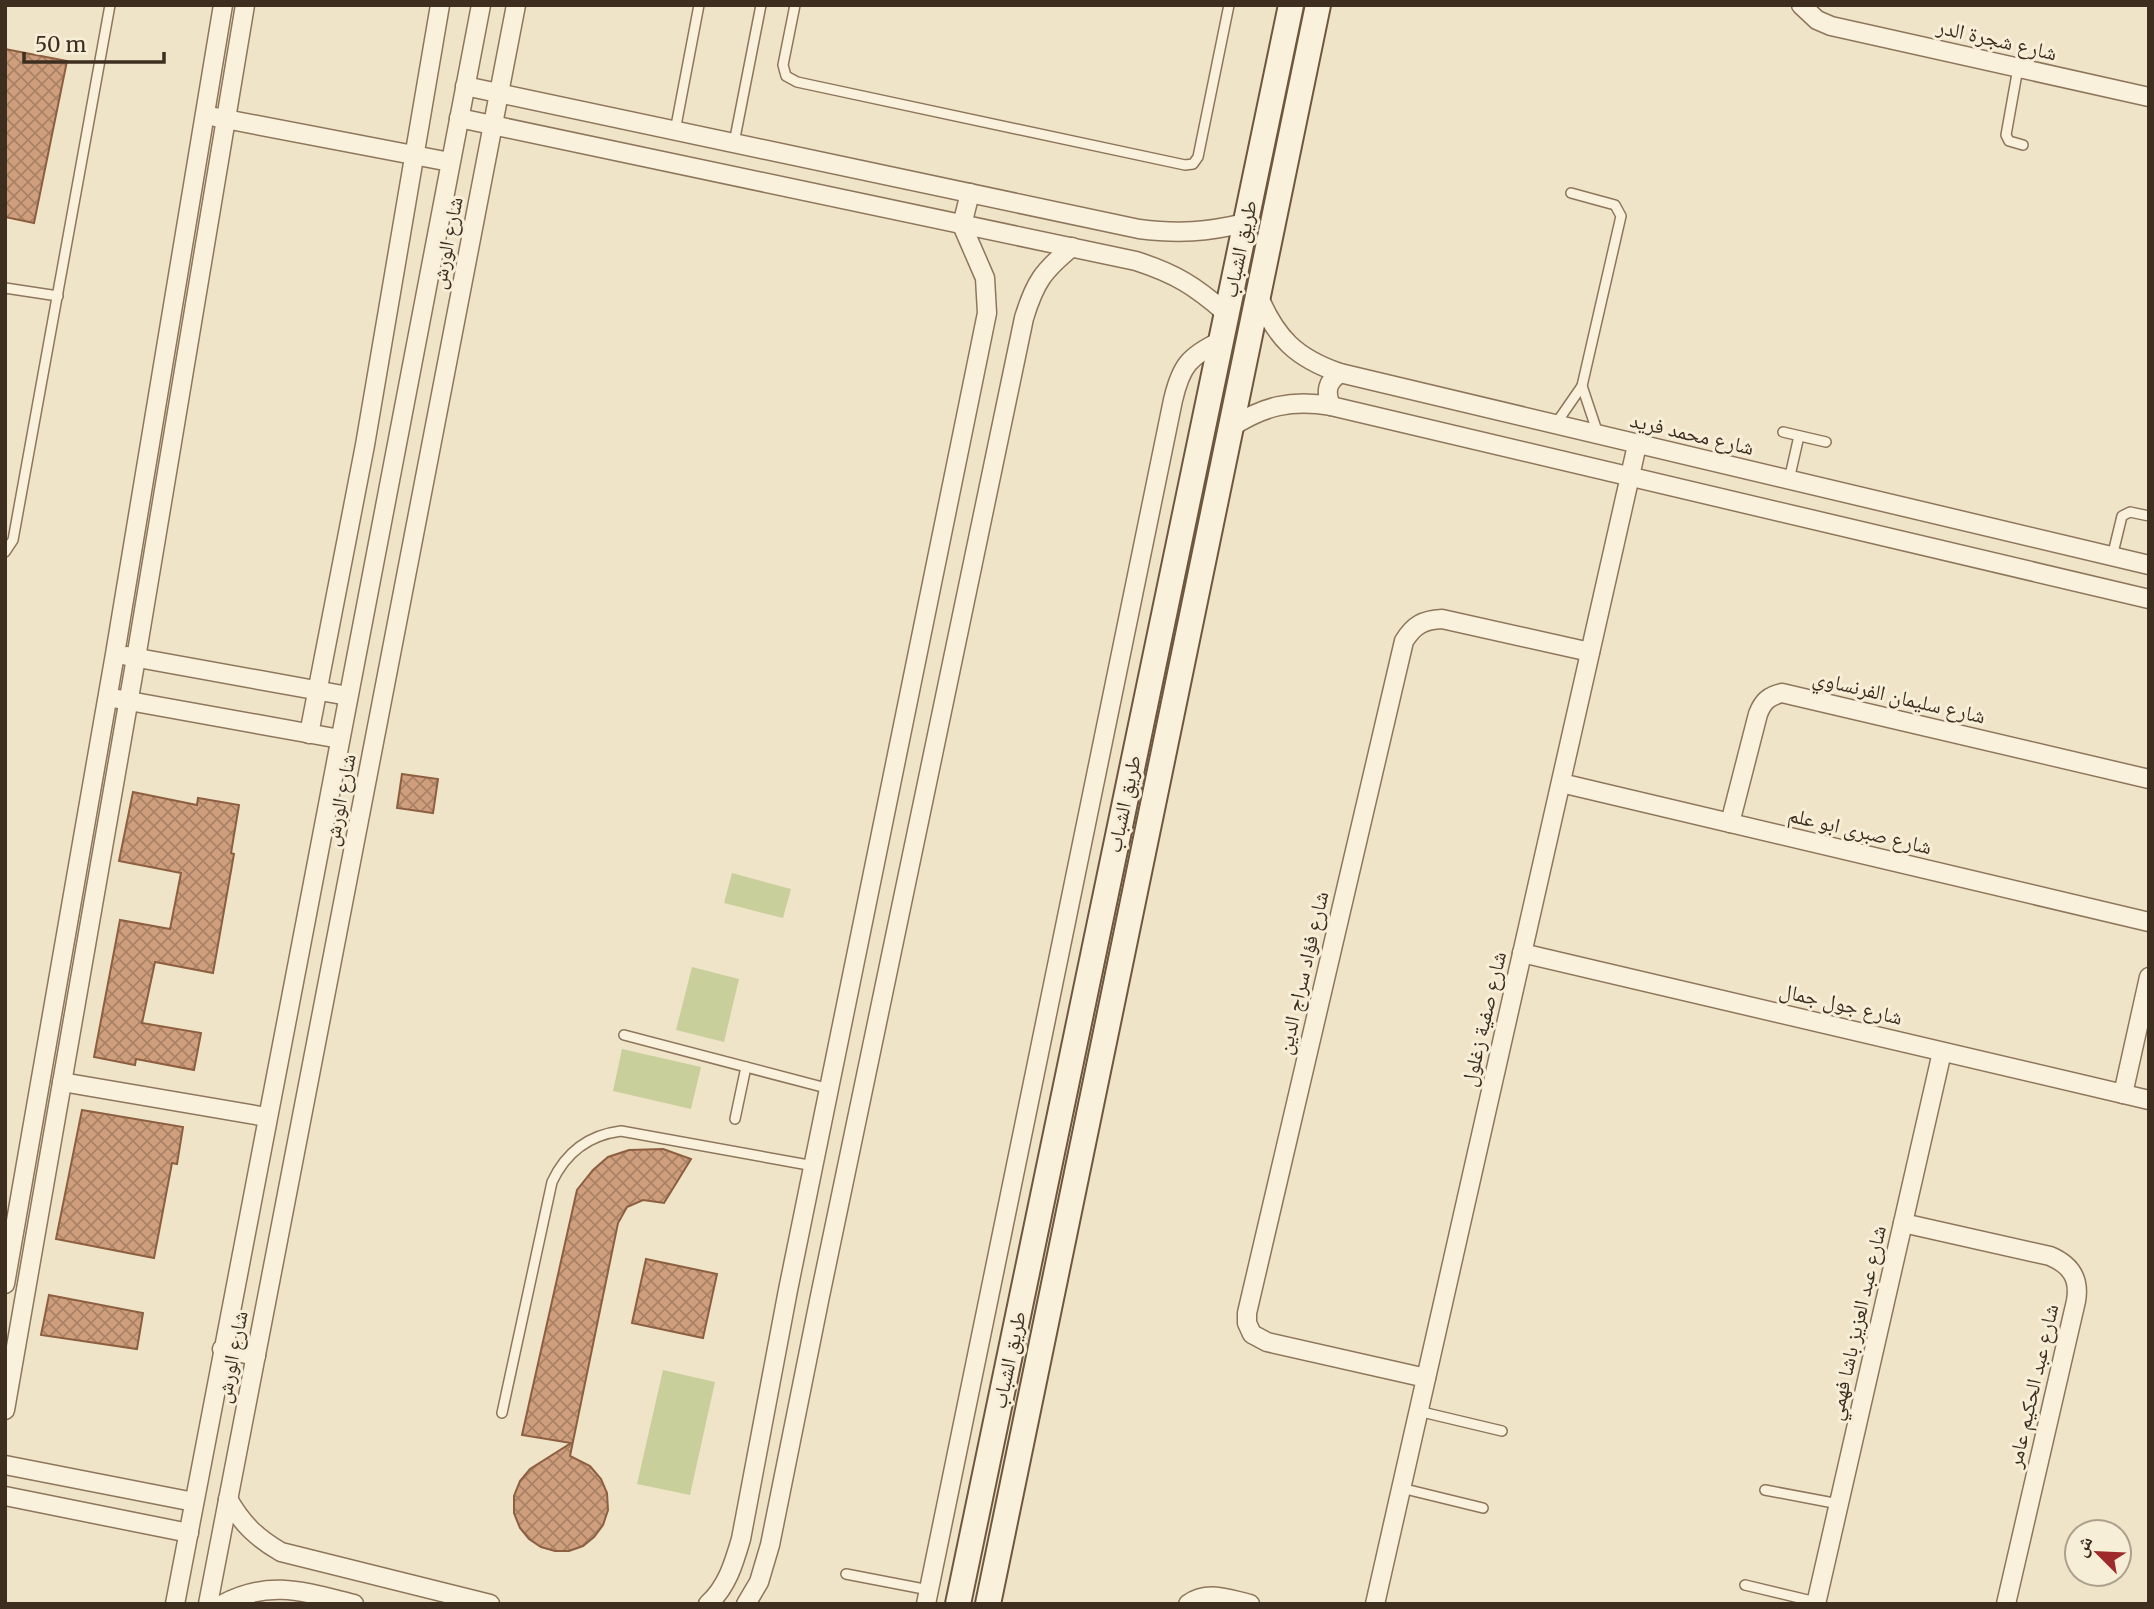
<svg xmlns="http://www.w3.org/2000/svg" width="2154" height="1609" viewBox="0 0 2154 1609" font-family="Merriweather,'Noto Naskh Arabic',serif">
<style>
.garden{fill:#c9cf9b}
.building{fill:url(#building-cross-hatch);stroke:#8d5f41;stroke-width:2}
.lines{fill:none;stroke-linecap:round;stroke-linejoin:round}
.lane-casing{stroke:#8d765c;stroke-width:12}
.street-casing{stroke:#8d765c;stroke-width:21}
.secondary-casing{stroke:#6f573f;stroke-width:28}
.lane{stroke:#faf1dc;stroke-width:9}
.street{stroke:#faf1dc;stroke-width:18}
.secondary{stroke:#faf1dc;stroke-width:24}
.labels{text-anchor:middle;stroke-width:6;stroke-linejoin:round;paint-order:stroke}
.street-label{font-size:21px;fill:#3d2e20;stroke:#f7eed8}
</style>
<defs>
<pattern id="building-cross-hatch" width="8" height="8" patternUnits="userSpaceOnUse" patternTransform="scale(1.75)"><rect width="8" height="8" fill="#cf9f7d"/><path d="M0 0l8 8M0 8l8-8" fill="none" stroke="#a98266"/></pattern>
</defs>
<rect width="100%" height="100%" fill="#f0e4c8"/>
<g class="garden">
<polygon points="732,873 791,889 783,918 724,903"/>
<polygon points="692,967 739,979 724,1042 676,1030"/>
<polygon points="622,1049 701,1067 691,1109 613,1091"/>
<polygon points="663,1370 715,1382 690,1495 637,1484"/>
</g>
<g class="building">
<polygon points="5,49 67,61 34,223 5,217"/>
<polygon points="402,774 438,779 433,813 397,808"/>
<polygon points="133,792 197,805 198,798 239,805 231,853 234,854 213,973 155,962 142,1023 201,1033 194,1070 136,1059 135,1065 94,1057 120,920 170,929 181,873 119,861"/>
<polygon points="82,1110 183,1127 177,1164 172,1163 154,1258 56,1239"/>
<polygon points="663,1149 691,1159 664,1203 643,1200 627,1207 618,1223 570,1456 590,1466 601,1479 607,1493 608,1510 603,1525 594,1537 583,1546 569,1551 555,1551 541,1547 529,1539 520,1528 514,1513 514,1496 520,1481 530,1469 571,1443 522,1435 577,1190 593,1170 608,1157 629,1150"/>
<polygon points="646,1259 717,1274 703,1338 632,1323"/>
<polygon points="49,1295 143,1313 137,1349 41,1335"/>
</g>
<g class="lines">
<g class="lane-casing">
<g id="lane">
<polyline points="795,5 783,65 786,76 797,82 1185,165 1193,164 1198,157 1229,5"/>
<polyline points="2018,68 2006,135 2009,141 2023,145"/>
<polyline points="675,131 699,5"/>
<polyline points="734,143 761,5"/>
<polyline points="5,288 58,296"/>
<polyline points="1582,386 1598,434"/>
<polyline points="1555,425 1582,386 1621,216 1615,205 1571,193"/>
<polyline points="1783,432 1826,442"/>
<polyline points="1789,480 1799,436"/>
<polyline points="5,552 13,540 110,5"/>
<polyline points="2112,557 2122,516 2130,512 2149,516"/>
<polyline points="624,1035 830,1089"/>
<polyline points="735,1119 746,1067"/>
<polyline points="1418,1411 1502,1431"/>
<path d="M502 1413 552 1182C566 1152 589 1135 621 1131L814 1166"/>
<polyline points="1401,1488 1483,1508"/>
<polyline points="1765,1490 1839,1504"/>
<polyline points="846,1574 929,1590"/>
<polyline points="1745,1585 1816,1602"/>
</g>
</g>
<g class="street-casing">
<g id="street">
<polyline points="1801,5 1817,20 1831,26 2149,97"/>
<path d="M465 86 1139 229C1179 234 1207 232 1245 223"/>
<polyline points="215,117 450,162"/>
<path d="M459 118 1136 261C1176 274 1195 286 1226 313"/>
<path d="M1258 295C1276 338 1296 358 1340 373L2149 565"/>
<path d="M1331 406C1325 391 1327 382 1340 373"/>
<path d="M1230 428C1263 406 1292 399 1331 406L2149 599"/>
<polyline points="127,656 348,696"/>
<polyline points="118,699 340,739"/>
<polyline points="309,734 365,445 440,5"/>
<polyline points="1561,783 2149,922"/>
<path d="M1730 823 1758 714C1763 701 1769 696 1782 693L2149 779"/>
<polyline points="1522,953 2149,1100"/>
<polyline points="62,1082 267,1117"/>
<polyline points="2123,1094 2149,977"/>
<path d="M1903 1223 2050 1256C2071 1265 2080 1278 2076 1301L2006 1604"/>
<polyline points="5,1284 115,654 223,5"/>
<polyline points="222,1349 256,1356"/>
<path d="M1426 1378 1267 1342 1252 1334 1247 1323V1313L1404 641C1414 625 1423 620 1442 619L1590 652"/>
<polyline points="5,1410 136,658 245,5"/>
<polyline points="5,1465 194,1502"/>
<polyline points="5,1496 189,1533"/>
<path d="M228 1499C242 1524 257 1538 281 1552L490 1604"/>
<polyline points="175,1604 481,5"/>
<polyline points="208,1604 516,5"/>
<path d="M223 1604C270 1579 305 1592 354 1604"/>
<path d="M708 1604C727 1587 734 1563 741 1539L788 1290 987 313 985 278 962 225 970 193"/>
<path d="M746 1604 759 1582 770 1545 820 1296 1024 318C1035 282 1043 271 1072 247"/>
<path d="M926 1604 1173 400C1181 366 1189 356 1221 341"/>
<path d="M1188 1604C1208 1590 1228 1599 1250 1604"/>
<polyline points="1375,1604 1637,445"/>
<polyline points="1816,1604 1942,1052"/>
</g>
</g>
<g class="secondary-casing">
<g id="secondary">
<polyline points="958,1604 1291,5"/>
<polyline points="988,1604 1318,5"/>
</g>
</g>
<use href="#lane" class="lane"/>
<use href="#street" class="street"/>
<use href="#secondary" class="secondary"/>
</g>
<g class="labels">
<g class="street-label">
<text transform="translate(1997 40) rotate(13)" y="7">شارع شجرة الدر</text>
<text transform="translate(447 243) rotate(-79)" y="7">شارع الورش</text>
<text transform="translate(1240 249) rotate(-78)" y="7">طريق الشباب</text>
<text transform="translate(1692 434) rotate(13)" y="7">شارع محمد فريد</text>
<text transform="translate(1899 697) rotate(13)" y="7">شارع سليمان الفرنساوي</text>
<text transform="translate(340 800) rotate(-79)" y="7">شارع الورش</text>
<text transform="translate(1124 804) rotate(-78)" y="7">طريق الشباب</text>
<text transform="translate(1860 831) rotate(13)" y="7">شارع صبرى ابو علم</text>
<text transform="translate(1303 973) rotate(-77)" y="7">شارع فؤاد سراج الدين</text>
<text transform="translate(1841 1004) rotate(13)" y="7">شارع جول جمال</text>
<text transform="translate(1484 1019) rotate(-77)" y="7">شارع صفية زغلول</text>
<text transform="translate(1857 1323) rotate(-77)" y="7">شارع عبد العزيز باشا فهمي</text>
<text transform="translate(232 1357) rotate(-79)" y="7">شارع الورش</text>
<text transform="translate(1009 1360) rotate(-78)" y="7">طريق الشباب</text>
<text transform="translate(2033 1386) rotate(-77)" y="7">شارع عبد الحكيم عامر</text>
</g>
</g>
<rect width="2154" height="1609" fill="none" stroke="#3d2e20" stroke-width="14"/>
<g transform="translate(2098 1553) rotate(294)"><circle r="33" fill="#f7eed8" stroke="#ada18e" stroke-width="2"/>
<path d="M0-5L12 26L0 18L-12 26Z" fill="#9e2a2b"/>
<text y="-10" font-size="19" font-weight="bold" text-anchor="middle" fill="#3d2e20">ش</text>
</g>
<path d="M24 52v10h140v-10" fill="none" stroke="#3d2e20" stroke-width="3.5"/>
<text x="35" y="52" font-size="21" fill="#3d2e20" stroke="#f7eed8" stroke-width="5" paint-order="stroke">50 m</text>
</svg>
